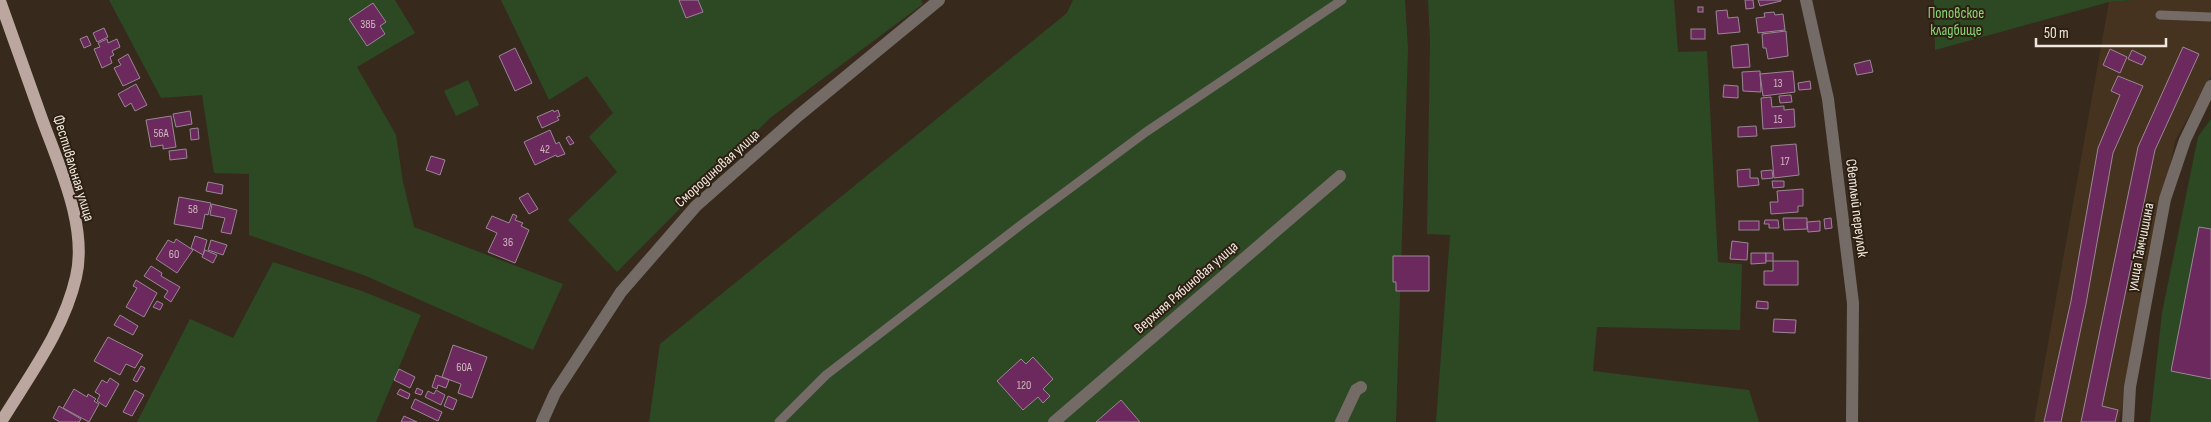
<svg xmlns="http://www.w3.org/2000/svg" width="2211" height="422" viewBox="0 0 2211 422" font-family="'Sofia Sans Condensed',sans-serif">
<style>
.built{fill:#45331f}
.green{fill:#2c4924}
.building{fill:#6c295e;stroke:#9a8795}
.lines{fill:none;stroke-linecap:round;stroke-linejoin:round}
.lane{stroke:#746b67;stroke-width:9}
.street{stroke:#746b67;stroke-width:12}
.primary{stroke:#bca7a0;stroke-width:12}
.labels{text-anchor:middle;stroke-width:4;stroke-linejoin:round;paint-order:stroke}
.number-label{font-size:12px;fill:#cfb8be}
.park-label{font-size:15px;fill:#8ad576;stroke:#2d2012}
.street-label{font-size:15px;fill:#f0e7de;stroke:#2d2012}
</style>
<rect width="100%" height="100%" fill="#372a1c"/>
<polygon class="built" points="2134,0 2211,0 2211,76 2175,141 2119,422 2034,422 2109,2"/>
<g class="green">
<polygon points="109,0 395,0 415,33 357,67 396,135 403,182 414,227 563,284 533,350 366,276 249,235 249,174 214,173 202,95 161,98"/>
<polygon points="501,0 921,0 923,4 770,118 617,272 568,220 617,172 589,137 613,113 587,76 549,100"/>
<polygon points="1073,0 1405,0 1408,49 1396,422 649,422 660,344 1067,13"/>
<polygon points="1428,0 1674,0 1678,52 1707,51 1718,262 1742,264 1740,330 1597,327 1593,371 1749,390 1759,422 1436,422 1450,235 1427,234 1430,41"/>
<polygon points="1934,0 2134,0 2109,2 1935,50"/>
<polygon points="468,80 479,105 456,116 444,91"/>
<polygon points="2211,119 2211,422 2150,422 2162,313 2198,137"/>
<polygon points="273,262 362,291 421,315 376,422 137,422 190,319 233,338"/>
</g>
<g class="building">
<polygon points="679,0 698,0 703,12 686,18"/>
<polygon points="1745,0 1753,0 1754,8 1746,9"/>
<polygon points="1758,0 1781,0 1781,1 1760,6"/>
<polygon points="373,3 386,22 380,26 385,34 367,46 349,19"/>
<rect x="1698" y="7" width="5" height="5"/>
<polygon points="1727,10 1728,18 1738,17 1740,32 1718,34 1716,11"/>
<polygon points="1774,12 1775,15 1783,14 1785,30 1758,33 1756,18 1765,17 1764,13"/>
<polygon points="104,28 108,37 97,42 93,33"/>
<rect x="1691" y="29" width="14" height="10"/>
<polygon points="1786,31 1788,56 1768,59 1766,48 1763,48 1762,34"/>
<polygon points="87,36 91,45 84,48 80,39"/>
<polygon points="107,39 108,43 117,39 120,47 112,51 114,55 110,57 112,63 102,68 94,49 100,47 98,43"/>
<polygon points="1748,44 1750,67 1733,68 1731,46"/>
<polygon points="2183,47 2199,54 2155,150 2102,406 2118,410 2115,422 2081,422 2138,147"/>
<polygon points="515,48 532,83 515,91 499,56"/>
<polygon points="2110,49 2127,57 2120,73 2103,65"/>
<polygon points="2132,50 2146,57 2142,65 2128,59"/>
<polygon points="128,54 140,78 123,86 114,68 121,65 118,60"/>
<polygon points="1870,60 1873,72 1857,75 1854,64"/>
<polygon points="1760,71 1761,92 1743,91 1742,72"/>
<polygon points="1793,71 1795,92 1763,96 1760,74"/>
<polygon points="2118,76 2143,86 2113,153 2086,304 2061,422 2044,422 2071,301 2098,148 2120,95 2111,91"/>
<polygon points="1810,81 1811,89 1799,90 1798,83"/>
<polygon points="136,84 147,105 135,111 131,103 125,107 118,94"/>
<polygon points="1724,85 1738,86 1738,98 1723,97"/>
<polygon points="1791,95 1792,102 1780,103 1779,96"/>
<polygon points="1771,97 1772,107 1784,106 1784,110 1794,109 1795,127 1763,129 1761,98"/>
<polygon points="553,110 554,112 558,110 560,116 557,117 559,120 542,128 537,117"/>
<polygon points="190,111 192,124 176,127 173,114"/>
<polygon points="171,116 176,147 163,149 163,145 151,147 146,120"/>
<polygon points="1756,126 1757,136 1738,137 1738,127"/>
<polygon points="198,128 199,139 191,140 190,129"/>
<polygon points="550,130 556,144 559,142 565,154 557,157 556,155 535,165 524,142"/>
<polygon points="569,136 574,143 570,145 566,138"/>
<polygon points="1796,144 1799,175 1774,178 1771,146"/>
<polygon points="186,149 187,158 170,160 169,151"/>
<polygon points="431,156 445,160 440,175 426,170"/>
<polygon points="1750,169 1750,178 1758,178 1759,185 1738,187 1737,170"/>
<polygon points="1772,170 1773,178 1762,179 1761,171"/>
<polygon points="1772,181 1784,181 1784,187 1773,188"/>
<polygon points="208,182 223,185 222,194 206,191"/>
<polygon points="1803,189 1803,206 1798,206 1798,212 1771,214 1770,202 1778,202 1777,191"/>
<polygon points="528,193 538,209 529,214 519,198"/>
<polygon points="179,197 211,203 208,215 205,214 202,229 174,224"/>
<polygon points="212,204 237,210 231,234 221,232 225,218 210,215"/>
<polygon points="513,214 517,216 515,220 523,223 521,226 529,230 515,263 488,252 497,233 486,228 492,216 509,223"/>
<polygon points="1783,218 1807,218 1807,229 1784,230"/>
<polygon points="1831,218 1832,228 1825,229 1824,219"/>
<polygon points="1765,220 1778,220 1779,228 1769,228 1769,224 1764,224"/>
<rect x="1739" y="221" width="20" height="9"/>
<polygon points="1820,221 1820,231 1808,232 1807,222"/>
<polygon points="2199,227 2211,229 2211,379 2171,371"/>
<polygon points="195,236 207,240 203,255 191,248"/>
<polygon points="176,239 193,250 177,273 156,259 168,240 174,243"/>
<polygon points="211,240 227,245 223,255 208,250"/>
<polygon points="1732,241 1748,243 1747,260 1730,259"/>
<polygon points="205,250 217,255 213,263 202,257"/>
<polygon points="1751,253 1766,253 1766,263 1751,264"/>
<rect x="1766" y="253" width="7" height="8"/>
<polygon points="1393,256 1429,256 1429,291 1396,291 1396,282 1393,282"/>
<polygon points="1773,261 1798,261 1798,285 1764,285 1764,271 1773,271"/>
<polygon points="151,266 162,273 161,276 180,287 171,302 164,297 168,291 144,276"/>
<polygon points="136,280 157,293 144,317 126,307 137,288 133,286"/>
<polygon points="157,301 163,304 160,310 153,307"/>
<polygon points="1757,301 1768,302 1768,309 1756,308"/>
<polygon points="120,315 138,326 133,335 114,325"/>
<polygon points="1774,319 1796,320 1795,333 1773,332"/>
<polygon points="108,337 143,355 135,368 126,364 120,375 94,361"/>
<polygon points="453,345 487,357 472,398 458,393 461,384 442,377"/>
<polygon points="1033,357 1053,379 1043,389 1050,396 1043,403 1038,397 1023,410 997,381 1021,359 1026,364"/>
<polygon points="141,366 145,368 137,382 133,380"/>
<polygon points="399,369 415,377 410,388 394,380"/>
<polygon points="436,375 449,380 446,388 438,385 437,389 432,387"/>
<polygon points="110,378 119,384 106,407 97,401 100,395 95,392 102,380 107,383"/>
<polygon points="417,388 423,391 421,395 415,393"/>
<polygon points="74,389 87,397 88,394 96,399 94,401 99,404 89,422 63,408"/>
<polygon points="400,389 410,394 408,399 397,394"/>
<polygon points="135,390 144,395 132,416 123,412"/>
<polygon points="436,390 445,395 441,405 425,397 428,391 434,394"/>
<polygon points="448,396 457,400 453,410 444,406"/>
<polygon points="415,399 442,412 438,421 411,408"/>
<polygon points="1121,400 1140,422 1096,422"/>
<polygon points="59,406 81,419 79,422 60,422 53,418"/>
<polygon points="404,416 417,422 401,422"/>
</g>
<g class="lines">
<g class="lane">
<polyline points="2160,15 2211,17"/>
<polyline points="779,422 826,375 1022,224 1146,132 1342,0"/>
</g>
<g class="street">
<polyline points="1806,0 1828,99 1853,303 1852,422"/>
<polyline points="542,422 555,393 621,292 696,206 798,116 939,0"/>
<polyline points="1054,422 1340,176"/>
<polyline points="1341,422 1356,390 1361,387"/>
<polyline points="2128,422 2130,387 2165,199 2185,140 2211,86"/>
</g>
<path class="primary" d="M0 1C14 41 28 80 42 119 59 166 88 227 76 277 64 330 29 376 1 422"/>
</g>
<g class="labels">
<g class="number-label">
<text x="368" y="28">38Б</text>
<text x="1778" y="87">13</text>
<text x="1778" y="123">15</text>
<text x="161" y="137">56А</text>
<text x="545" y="153">42</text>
<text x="1785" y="165">17</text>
<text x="193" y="213">58</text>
<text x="508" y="246">36</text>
<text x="174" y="258">60</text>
<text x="464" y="371">60А</text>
<text x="1024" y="389">120</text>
</g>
<g class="park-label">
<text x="1956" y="18">Поповское<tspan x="1956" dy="17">кладбище</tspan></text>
</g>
<g class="street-label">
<text transform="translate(74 168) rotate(73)" y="5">Фестивальная улица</text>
<text transform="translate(717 168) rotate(-42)" y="5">Смородиновая улица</text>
<text transform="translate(1857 208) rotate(83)" y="5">Светлый переулок</text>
<text transform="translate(2140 247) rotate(-79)" y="5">улица Тамчишина</text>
<text transform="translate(1186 287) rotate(-41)" y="5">Верхняя Рябиновая улица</text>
</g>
</g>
<path d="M2036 38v8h130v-8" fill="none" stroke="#f0e7de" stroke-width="2.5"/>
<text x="2044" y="38" font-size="15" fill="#f0e7de" stroke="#2d2012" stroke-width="4" paint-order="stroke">50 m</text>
</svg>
